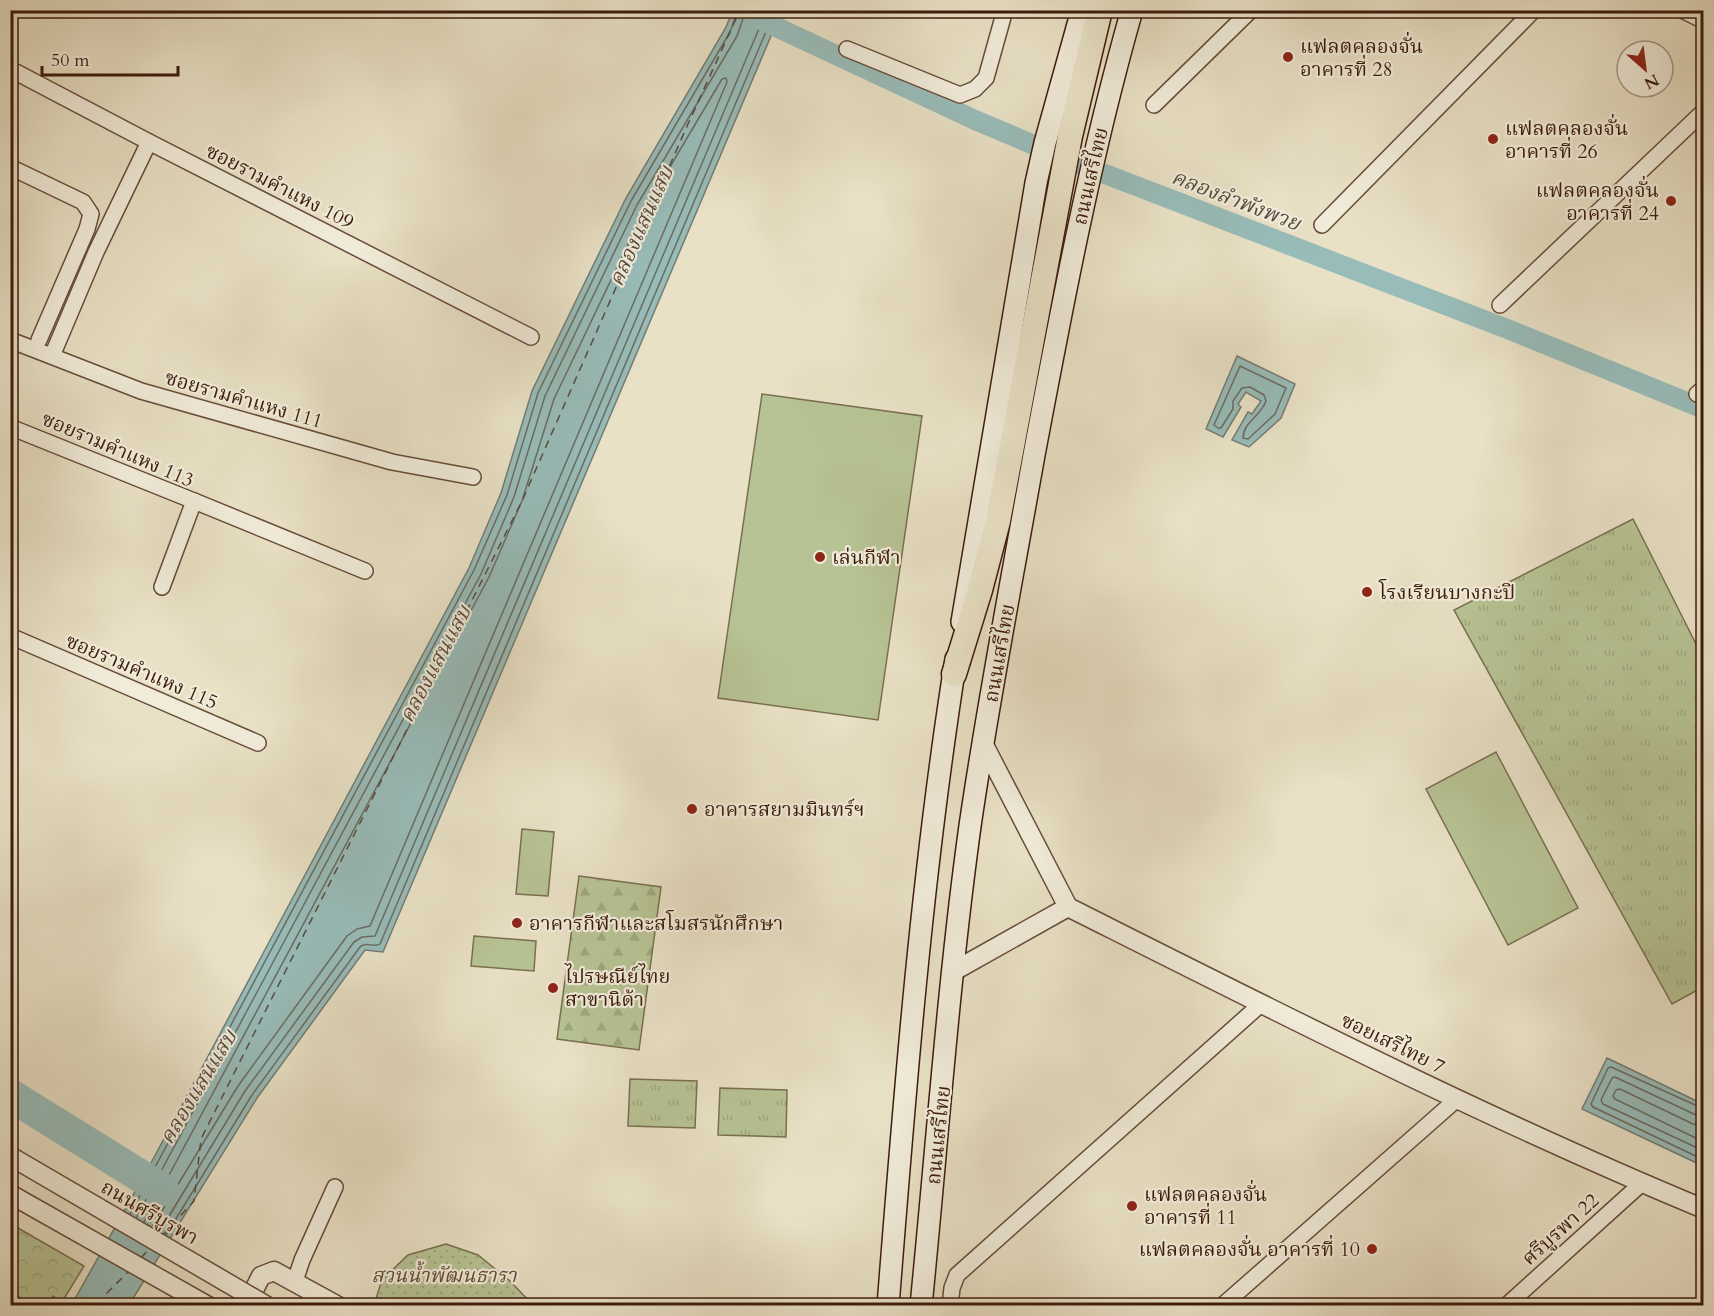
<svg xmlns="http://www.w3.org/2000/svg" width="1714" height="1316" viewBox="0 0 1714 1316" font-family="Cardo,'Noto Serif Thai',serif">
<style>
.grass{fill:url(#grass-tufts);stroke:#7a6f50;stroke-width:1.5}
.forest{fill:url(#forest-firs);stroke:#7a6f50;stroke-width:1.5}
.park{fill:url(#park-crowns);stroke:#7a6f50;stroke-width:1.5}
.garden{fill:url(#garden-dots);stroke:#7a6f50;stroke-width:1.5}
.pitch{fill:#b7c394;stroke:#7a6f50;stroke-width:1.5}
.water{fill:#98bcb9;stroke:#737c74;stroke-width:1.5}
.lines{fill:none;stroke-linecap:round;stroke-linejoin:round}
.shore{stroke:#6a6c62;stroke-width:1.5}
.canal{stroke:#98bcb9;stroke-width:20}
.river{stroke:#98bcb9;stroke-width:33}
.ferry{stroke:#584b40;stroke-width:1.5;stroke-dasharray:8 6;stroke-linecap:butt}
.minor-casing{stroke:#674c3a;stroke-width:18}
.tertiary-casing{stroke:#674c3a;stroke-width:21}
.secondary-casing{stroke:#3c1b0c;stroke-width:24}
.primary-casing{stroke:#3c1b0c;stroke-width:27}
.minor{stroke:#f1ecda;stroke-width:15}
.tertiary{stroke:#f1ecda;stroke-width:18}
.secondary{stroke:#f1ecda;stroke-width:21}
.primary{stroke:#e9e1c6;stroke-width:24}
.tertiary-bridge-casing{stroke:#674c3a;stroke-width:21;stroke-linecap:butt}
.tertiary-bridge{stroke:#f1ecda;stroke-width:18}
.poi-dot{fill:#8f2418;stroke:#f1ecda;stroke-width:2}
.labels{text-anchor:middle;stroke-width:4.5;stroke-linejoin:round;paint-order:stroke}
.poi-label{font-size:20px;fill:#3c1b0c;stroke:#f1ecda;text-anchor:start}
.street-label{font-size:20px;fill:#3c1b0c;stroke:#f1ecda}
.park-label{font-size:20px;font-style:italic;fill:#614d35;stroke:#f1ecda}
.water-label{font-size:21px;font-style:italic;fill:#584b40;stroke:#f1ecda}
</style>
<defs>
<pattern id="grass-tufts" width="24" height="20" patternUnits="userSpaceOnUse" patternTransform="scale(1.5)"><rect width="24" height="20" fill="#b7c394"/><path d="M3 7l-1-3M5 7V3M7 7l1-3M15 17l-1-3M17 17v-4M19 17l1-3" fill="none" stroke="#9ea77e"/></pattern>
<pattern id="forest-firs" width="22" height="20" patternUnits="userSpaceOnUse" patternTransform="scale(1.5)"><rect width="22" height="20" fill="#b7c394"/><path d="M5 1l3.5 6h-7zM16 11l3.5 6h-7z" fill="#9ea77e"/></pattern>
<pattern id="park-crowns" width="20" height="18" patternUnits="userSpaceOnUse" patternTransform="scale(1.5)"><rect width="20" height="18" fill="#b7c394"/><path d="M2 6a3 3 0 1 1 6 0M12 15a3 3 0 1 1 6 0" fill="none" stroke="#9ea77e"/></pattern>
<pattern id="garden-dots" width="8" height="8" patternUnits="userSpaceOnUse" patternTransform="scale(1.5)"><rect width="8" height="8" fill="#b7c394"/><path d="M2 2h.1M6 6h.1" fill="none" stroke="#9ea77e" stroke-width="1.8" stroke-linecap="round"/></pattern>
</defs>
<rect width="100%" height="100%" fill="#e9e1c6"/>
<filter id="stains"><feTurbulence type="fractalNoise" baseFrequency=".00333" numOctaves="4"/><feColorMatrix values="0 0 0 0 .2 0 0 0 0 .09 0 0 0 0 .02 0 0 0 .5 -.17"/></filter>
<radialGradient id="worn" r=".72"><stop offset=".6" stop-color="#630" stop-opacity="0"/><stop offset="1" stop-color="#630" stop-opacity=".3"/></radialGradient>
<g class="grass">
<polygon points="1633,519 1703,658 1703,987 1672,1004 1454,610"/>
<polygon points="630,1079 697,1081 695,1128 628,1126"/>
<polygon points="720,1088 787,1090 786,1137 718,1135"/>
</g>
<polygon class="forest" points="579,876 661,887 639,1050 557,1039"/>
<polygon class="park" points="11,1224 84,1266 62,1302 53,1296 46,1305 31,1305 11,1291"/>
<polygon class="garden" points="446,1244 478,1255 510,1281 533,1305 374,1305 382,1280 408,1255"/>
<g class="pitch">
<polygon points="762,394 922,416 878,720 718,698"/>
<polygon points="1496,752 1578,908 1508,945 1426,789"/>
<polygon points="522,829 554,832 548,896 516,894"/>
<polygon points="474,936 536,941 534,971 471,966"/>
</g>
<g class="water">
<polygon points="733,11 786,11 771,36 383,952 365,950 257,1098 129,1305 71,1306 151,1163 469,568 501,493 532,391 626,198 725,29"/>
<polygon points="1237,356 1295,384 1281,418 1249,447 1232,440 1248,412 1252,414 1261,401 1246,392 1238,404 1241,407 1223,437 1206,429"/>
<polygon points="1607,1058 1703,1104 1703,1166 1582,1109"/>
</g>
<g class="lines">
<g class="shore">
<path d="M1240 366 1286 388 1275 414 1248 439 1243 438C1243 422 1261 416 1266 401L1264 395 1250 387 1242 388 1233 401V409L1221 428H1218L1214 425Z"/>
<polyline points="1704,1109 1611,1067 1608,1068 1591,1104 1593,1107 1704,1160"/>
<polyline points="1704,1116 1696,1115 1615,1077 1612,1078 1601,1100 1603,1104 1704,1151"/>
<polyline points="1704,1126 1693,1124 1620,1089 1616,1090 1613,1096 1615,1099 1704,1142"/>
<polyline points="130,1214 474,570 507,495 538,393 631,201 730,32 738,10"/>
<polyline points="136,1218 481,574 514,497 545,396 637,205 737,36 746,10"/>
<polyline points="144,1222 489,577 522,501 554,399 645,209 722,79 726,78 727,82 370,926 357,929 347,936 238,1086 152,1227"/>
<polyline points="160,1231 245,1091 354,942 362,937 375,936 758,31 771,10"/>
<path d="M166 1235 252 1095 360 947C366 941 374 948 380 944L765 34 779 10"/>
</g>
<polyline class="canal" points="757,18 975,120 1079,164 1510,330 1704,409"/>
<polyline class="river" points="10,1095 163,1190"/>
<g class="ferry">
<polyline points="162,1236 194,1201 201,1139 522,501 688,124 740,10"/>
<polyline points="141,1258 150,1248"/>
<polyline points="100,1306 107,1293 130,1270"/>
</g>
<g class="minor-casing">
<g id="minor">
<polyline points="1682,10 1704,21"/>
<polyline points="847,49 960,95 975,89 986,78 1005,10"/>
<polyline points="10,69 149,142 531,337"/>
<polyline points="1154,105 1251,10"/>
<polyline points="10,167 83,202 91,214 87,229 39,340"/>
<polyline points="1322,225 1534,10"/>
<polyline points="1500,305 1704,111"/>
<polyline points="10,340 141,391 392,462 473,477"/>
<polyline points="52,356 96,252 149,142"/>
<polyline points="1697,394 1704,388"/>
<polyline points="10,427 194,501 162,587"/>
<polyline points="194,501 365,571"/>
<polyline points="10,636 258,743"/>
<polyline points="295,1281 302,1260 335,1187"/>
<polyline points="950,1306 952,1288 957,1275 1261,1004"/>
<polyline points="1222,1306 1457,1099"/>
<polyline points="1506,1306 1642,1183"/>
</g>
</g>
<g class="tertiary-casing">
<g id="tertiary">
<polyline points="983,743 1068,907"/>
<path d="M954 971 1068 907C1277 1012 1487 1119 1704 1209"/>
<polyline points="10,1194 208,1306"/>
<polyline points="246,1306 261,1276 274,1271 338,1306"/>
</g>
</g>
<g class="secondary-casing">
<g id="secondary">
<polyline points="962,622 1036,183 1045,143 1082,10"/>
<path d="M888 1306C905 1089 922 873 956 659"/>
<path d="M921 1306C937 1146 948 985 970 826 988 702 1012 579 1034 455 1062 306 1090 157 1132 10"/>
</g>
</g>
<g class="primary-casing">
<polyline id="primary" points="954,674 980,590 998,521 1070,136 1100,10"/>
</g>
<use href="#minor" class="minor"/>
<use href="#tertiary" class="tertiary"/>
<use href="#secondary" class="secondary"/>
<use href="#primary" class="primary"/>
<g class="tertiary-bridge-casing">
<polyline id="tertiary-bridge" points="10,1156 267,1306"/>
</g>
<use href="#tertiary-bridge" class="tertiary-bridge"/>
</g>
<g class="poi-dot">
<circle cx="1288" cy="57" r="6"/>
<circle cx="1493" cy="139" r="6"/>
<circle cx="1671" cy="201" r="6"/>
<circle cx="820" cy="557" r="6"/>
<circle cx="1367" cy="592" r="6"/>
<circle cx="692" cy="809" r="6"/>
<circle cx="517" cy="923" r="6"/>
<circle cx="553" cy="988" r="6"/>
<circle cx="1132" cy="1206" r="6"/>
<circle cx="1372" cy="1249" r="6"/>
</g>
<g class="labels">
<g class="poi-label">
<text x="1300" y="53">แฟลตคลองจั่น<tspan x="1300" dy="23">อาคารที่ 28</tspan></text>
<text x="1505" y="135">แฟลตคลองจั่น<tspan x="1505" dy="23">อาคารที่ 26</tspan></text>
<text x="1659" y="197" text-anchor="end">แฟลตคลองจั่น<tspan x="1659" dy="23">อาคารที่ 24</tspan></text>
<text x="832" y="564">เล่นกีฬา</text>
<text x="1379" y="599">โรงเรียนบางกะปิ</text>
<text x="704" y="816">อาคารสยามมินทร์ฯ</text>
<text x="529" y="930">อาคารกีฬาและสโมสรนักศึกษา</text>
<text x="565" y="983">ไปรษณีย์ไทย<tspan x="565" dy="23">สาขานิด้า</tspan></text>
<text x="1144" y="1201">แฟลตคลองจั่น<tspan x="1144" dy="23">อาคารที่ 11</tspan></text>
<text x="1360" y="1256" text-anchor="end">แฟลตคลองจั่น อาคารที่ 10</text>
</g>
<g class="street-label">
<text transform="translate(1090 176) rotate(-77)" y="7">ถนนเสรีไทย</text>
<text transform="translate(280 186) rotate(27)" y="7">ซอยรามคำแหง 109</text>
<text transform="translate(244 399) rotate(16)" y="7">ซอยรามคำแหง 111</text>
<text transform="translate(118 449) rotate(23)" y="7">ซอยรามคำแหง 113</text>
<text transform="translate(999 653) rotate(-80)" y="7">ถนนเสรีไทย</text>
<text transform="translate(142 671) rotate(23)" y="7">ซอยรามคำแหง 115</text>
<text transform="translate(1393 1043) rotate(26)" y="7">ซอยเสรีไทย 7</text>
<text transform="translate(938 1135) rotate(-84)" y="7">ถนนเสรีไทย</text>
<text transform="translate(150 1212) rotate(30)" y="7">ถนนศรีบูรพา</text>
<text transform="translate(1560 1229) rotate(-42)" y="7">ศรีบูรพา 22</text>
</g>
<g class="park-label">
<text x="444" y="1282">สวนน้ำพัฒนธารา</text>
</g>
<g class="water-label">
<text transform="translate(1236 200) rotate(21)" y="7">คลองลำพังพวย</text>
<text transform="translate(641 226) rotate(-66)" y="7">คลองแสนแสบ</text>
<text transform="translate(435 664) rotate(-62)" y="7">คลองแสนแสบ</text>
<text transform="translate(198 1087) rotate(-59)" y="7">คลองแสนแสบ</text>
</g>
</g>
<rect width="1714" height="1316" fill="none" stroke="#e9e1c6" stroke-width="36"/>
<rect x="12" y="12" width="1690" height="1292" fill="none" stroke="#3c1b0c" stroke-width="3"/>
<rect x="18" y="18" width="1678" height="1280" fill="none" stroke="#3c1b0c" stroke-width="1.5"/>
<g transform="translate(1645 69) rotate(152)"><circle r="28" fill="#f1ecda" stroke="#a99888" stroke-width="1.5"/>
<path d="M0-4.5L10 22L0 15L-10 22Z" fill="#8f2418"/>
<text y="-9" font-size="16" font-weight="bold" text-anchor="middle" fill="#3c1b0c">N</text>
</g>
<path d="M42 66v9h136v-9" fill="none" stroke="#3c1b0c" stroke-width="3"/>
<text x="51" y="66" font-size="18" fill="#3c1b0c" stroke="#f1ecda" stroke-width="4.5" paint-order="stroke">50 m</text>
<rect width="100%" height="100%" filter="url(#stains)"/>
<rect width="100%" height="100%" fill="url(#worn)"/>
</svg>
